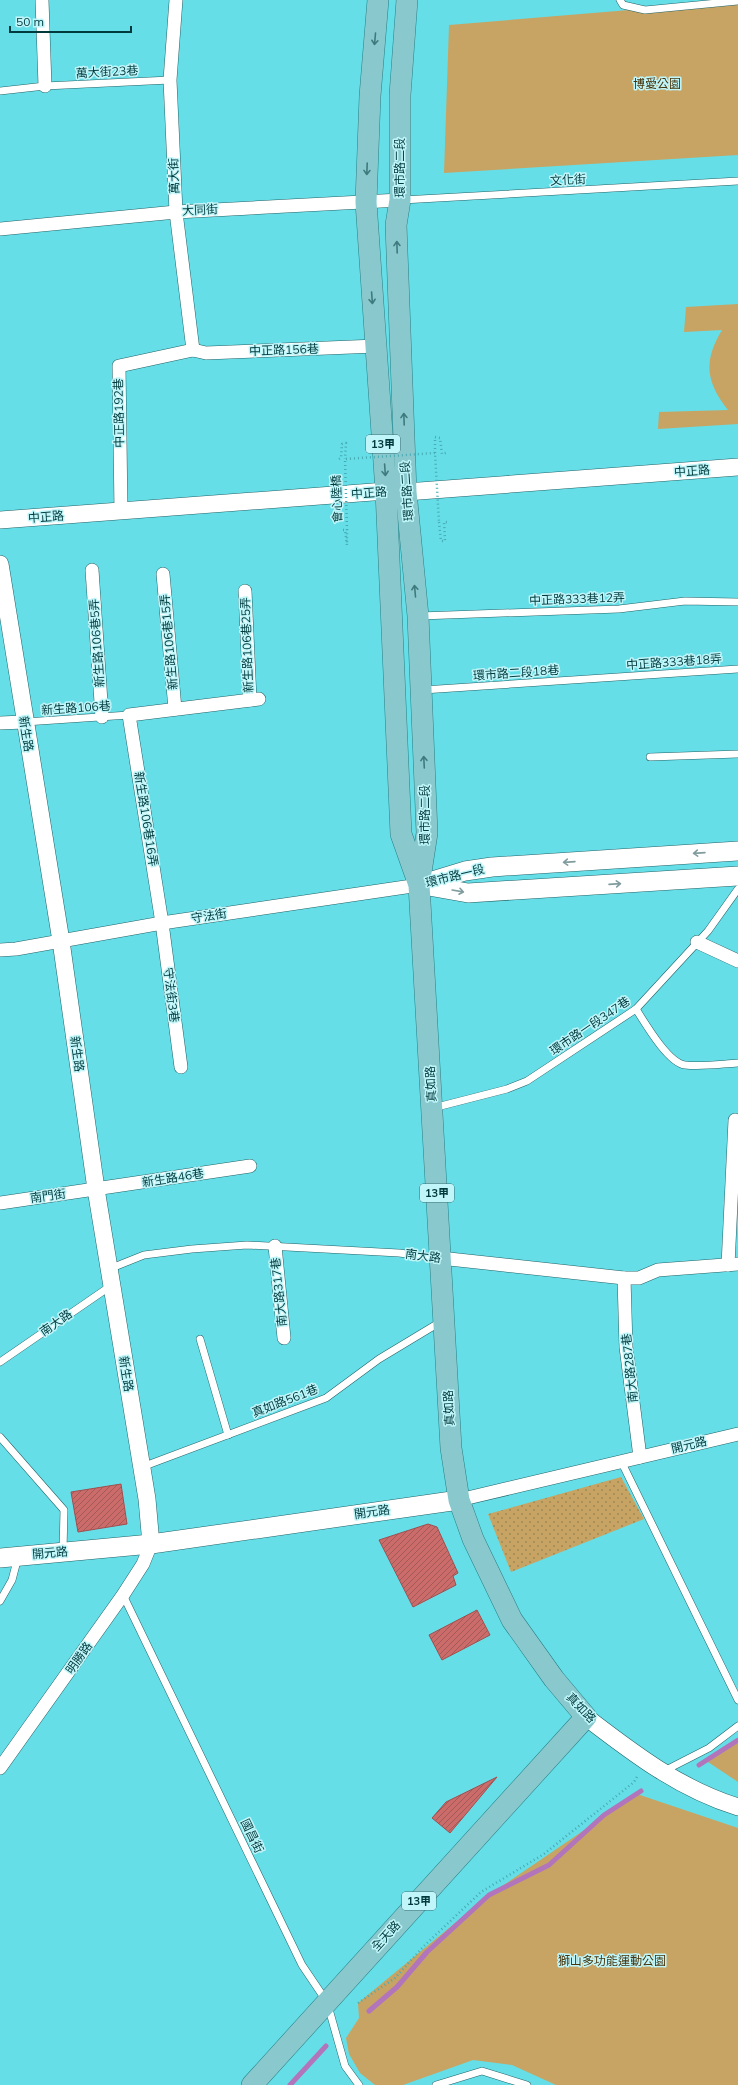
<svg xmlns="http://www.w3.org/2000/svg" width="738" height="2085" viewBox="0 0 738 2085" font-family="Mulish,'Noto Sans TC',sans-serif">
<style>
.grass{fill:url(#grass-dots)}
.green{fill:#c7a463}
.lines{fill:none;stroke-linecap:round;stroke-linejoin:round}
.stream{stroke:#b275bc;stroke-width:5}
.building{fill:url(#building-hatch);stroke:#a04f4e}
.service-casing{stroke:#226368;stroke-width:8}
.minor-casing{stroke:#226368;stroke-width:14}
.tertiary-casing{stroke:#226368;stroke-width:18}
.secondary-casing{stroke:#226368;stroke-width:20}
.primary-casing{stroke:#268086;stroke-width:22}
.path{stroke:#46abb2;stroke-width:2.5;stroke-dasharray:1 3;stroke-linecap:butt}
.service{stroke:#fff;stroke-width:7}
.minor{stroke:#fff;stroke-width:13}
.tertiary{stroke:#fff;stroke-width:17}
.secondary{stroke:#fff;stroke-width:19}
.primary{stroke:#89c9ce;stroke-width:21}
.path-bridge{stroke:#46abb2;stroke-width:2.5;stroke-dasharray:1 3;stroke-linecap:butt}
.oneway{stroke:#3e7a7e}
.oneway2{stroke:#809c9e}
.labels{text-anchor:middle;stroke-width:3;stroke-linejoin:round;paint-order:stroke}
.shield{fill:#c0f6fa;stroke:#3a7276;stroke-width:1}
.shield-label{font-size:11px;font-weight:bold;fill:#003a3d}
.street-label{font-size:12px;fill:#003a3d;stroke:#c0f6fa}
.park-label{font-size:12px;fill:#47340c;stroke:#c0f6fa}
</style>
<defs>
<pattern id="grass-dots" width="8" height="8" patternUnits="userSpaceOnUse"><rect width="8" height="8" fill="#c7a463"/><path d="M2 2h.1M6 6h.1" fill="none" stroke="#9f8753" stroke-width="1.8" stroke-linecap="round"/></pattern>
<pattern id="building-hatch" width="6" height="6" patternUnits="userSpaceOnUse"><rect width="6" height="6" fill="#cb6b6a"/><path d="M-1 1l2-2M0 6l6-6M5 7l2-2" fill="none" stroke="#a25958"/></pattern>
</defs>
<rect width="100%" height="100%" fill="#66dee7"/>
<polygon class="grass" points="621,1477 644,1519 511,1572 488,1514"/>
<g class="green">
<polygon points="738,1 738,155 444,173 449,25"/>
<path d="M738 304V424L658 429 659 412 728 410C706 382 703 361 722 330L684 332 686 307Z"/>
<polygon points="738,1742 738,1782 705,1760"/>
<polygon points="637,1794 738,1828 738,2085 556,2085 512,2065 473,2060 403,2085 375,2085 360,2073 349,2054 346,2038 359,2018 358,2003 489,1895"/>
</g>
<g class="lines">
<g class="stream">
<polyline points="699,1765 738,1740"/>
<polyline points="369,2011 397,1987 427,1952 489,1895 549,1865 604,1815 641,1791"/>
<polyline points="290,2085 326,2046"/>
</g>
</g>
<g class="building">
<polygon points="121,1484 127,1524 78,1532 71,1492"/>
<polygon points="428,1524 437,1527 458,1573 453,1576 456,1585 413,1607 379,1540"/>
<polygon points="477,1610 490,1635 442,1660 429,1635"/>
<polygon points="497,1777 450,1833 432,1818 446,1802"/>
</g>
<g class="lines">
<g class="service-casing">
<g id="service">
<polyline points="620,0 623,5 645,10 738,1"/>
<polyline points="0,91 45,86 170,80"/>
<polyline points="402,200 738,181"/>
<polyline points="420,616 619,609 685,601 738,602"/>
<polyline points="423,690 738,669"/>
<polyline points="25,722 129,715"/>
<polyline points="650,757 738,754"/>
<path d="M636 1009C645 1023 668 1063 685 1065 702 1067 721 1064 738 1063"/>
<polyline points="433,1108 507,1089 527,1081 636,1009 708,931 738,889"/>
<polyline points="109,1269 144,1255 192,1249 247,1245 399,1253 439,1258"/>
<polyline points="200,1339 228,1435"/>
<polyline points="0,1362 112,1285"/>
<polyline points="0,1437 64,1510 63,1551"/>
<polyline points="621,1461 738,1700"/>
<polyline points="142,1467 326,1398 379,1359 442,1321"/>
<polyline points="123,1595 302,1965 327,2002 345,2066 359,2085"/>
<polyline points="0,1601 12,1580 18,1557"/>
<polyline points="664,1771 709,1748 738,1726"/>
<polyline points="436,2085 482,2071 527,2085"/>
</g>
</g>
<g class="minor-casing">
<g id="minor">
<polyline points="42,0 45,86"/>
<polyline points="176,0 170,80 176,212 193,350"/>
<polyline points="0,229 176,212 400,200"/>
<polyline points="121,512 119,366 193,350 206,353 376,346"/>
<polyline points="92,570 102,717"/>
<polyline points="163,574 175,709"/>
<polyline points="245,591 250,700"/>
<polyline points="0,723 24,722"/>
<polyline points="697,942 738,961"/>
<polyline points="0,950 16,949 162,923 419,885"/>
<polyline points="181,1067 162,923 129,715 259,699"/>
<polyline points="0,1203 250,1166"/>
<polyline points="275,1246 284,1338"/>
<polyline points="440,1258 624,1278 639,1278 658,1270 738,1264"/>
<polyline points="728,1265 735,1120"/>
<polyline points="624,1278 626,1347 640,1457"/>
<polyline points="459,1500 738,1434"/>
<polyline points="0,1768 123,1595 143,1564 151,1544"/>
</g>
</g>
<g class="tertiary-casing">
<g id="tertiary">
<polyline points="0,520 386,491 406,492 738,467"/>
<polyline points="0,564 61,941 96,1189 147,1499 151,1544"/>
<path d="M586 1717C634 1754 680 1789 738 1807"/>
</g>
</g>
<g class="secondary-casing">
<g id="secondary">
<polyline points="419,885 465,871 492,867 738,851"/>
<polyline points="423,885 468,893 738,876"/>
<polyline points="0,1558 151,1544 459,1500"/>
</g>
</g>
<g class="primary-casing">
<g id="primary">
<polyline points="378,0 370,96 366,202 386,491 401,834 418,882"/>
<polyline points="252,2085 586,1717 554,1679 512,1620 473,1539 459,1500 451,1448 419,885 427,833 418,616 406,492 396,225 400,200 400,95 407,0"/>
</g>
</g>
<g class="path">
<polyline points="435,453 435,437 440,438 442,454 446,453"/>
<polyline points="339,459 341,458 342,444 346,443 345,459"/>
<polyline points="439,522 441,541 445,541 444,522 447,522"/>
<polyline points="343,530 345,530 347,545 347,530"/>
<polyline points="358,2003 395,1978 423,1947 481,1892 544,1854 634,1782 638,1775"/>
</g>
<use href="#service" class="service"/>
<use href="#minor" class="minor"/>
<use href="#tertiary" class="tertiary"/>
<use href="#secondary" class="secondary"/>
<use href="#primary" class="primary"/>
<polyline class="path-bridge" points="347,530 345,459 435,453 439,522"/>
</g>
<defs><path id="oneway-shaft" d="M-6 0H5M1.5-3L5.5 0L1.5 3" fill="none" stroke-width="1.6" stroke-linecap="round" stroke-linejoin="round"/></defs>
<g class="oneway">
<use href="#oneway-shaft" transform="translate(375 39) rotate(95)"/>
<use href="#oneway-shaft" transform="translate(367 169) rotate(92)"/>
<use href="#oneway-shaft" transform="translate(397 247) rotate(-92)"/>
<use href="#oneway-shaft" transform="translate(372 298) rotate(86)"/>
<use href="#oneway-shaft" transform="translate(404 419) rotate(-92)"/>
<use href="#oneway-shaft" transform="translate(385 470) rotate(86)"/>
<use href="#oneway-shaft" transform="translate(415 591) rotate(-95)"/>
<use href="#oneway-shaft" transform="translate(424 762) rotate(-93)"/>
</g>
<g class="oneway2">
<use href="#oneway-shaft" transform="translate(699 853) rotate(176)"/>
<use href="#oneway-shaft" transform="translate(569 862) rotate(176)"/>
<use href="#oneway-shaft" transform="translate(615 884) rotate(-4)"/>
<use href="#oneway-shaft" transform="translate(458 891) rotate(10)"/>
</g>
<g class="labels">
<g class="shield">
<rect x="366" y="435" width="34" height="18" rx="3"/>
<rect x="420" y="1184" width="34" height="18" rx="3"/>
<rect x="402" y="1892" width="34" height="18" rx="3"/>
</g>
<g class="shield-label">
<text x="383" y="448">13甲</text>
<text x="437" y="1197">13甲</text>
<text x="419" y="1905">13甲</text>
</g>
<g class="street-label">
<text transform="translate(107 72) rotate(-3)" y="4">萬大街23巷</text>
<text transform="translate(400 168) rotate(-90)" y="4">環市路二段</text>
<text transform="translate(174 176) rotate(-92)" y="4">萬大街</text>
<text transform="translate(568 180) rotate(-3)" y="4">文化街</text>
<text transform="translate(200 210) rotate(-3)" y="4">大同街</text>
<text transform="translate(284 350) rotate(-2)" y="4">中正路156巷</text>
<text transform="translate(119 413) rotate(-91)" y="4">中正路192巷</text>
<text transform="translate(692 471) rotate(-4)" y="4">中正路</text>
<text transform="translate(407 491) rotate(-94)" y="4">環市路二段</text>
<text transform="translate(369 493) rotate(-4)" y="4">中正路</text>
<text transform="translate(337 499) rotate(-92)" y="4">會心陸橋</text>
<text transform="translate(46 517) rotate(-4)" y="4">中正路</text>
<text transform="translate(577 599) rotate(-2)" y="4">中正路333巷12弄</text>
<text transform="translate(169 642) rotate(-95)" y="4">新生路106巷15弄</text>
<text transform="translate(97 643) rotate(-94)" y="4">新生路106巷5弄</text>
<text transform="translate(247 645) rotate(-92)" y="4">新生路106巷25弄</text>
<text transform="translate(674 662) rotate(-4)" y="4">中正路333巷18弄</text>
<text transform="translate(516 673) rotate(-4)" y="4">環市路二段18巷</text>
<text transform="translate(76 708) rotate(-4)" y="4">新生路106巷</text>
<text transform="translate(26 734) rotate(81)" y="4">新生路</text>
<text transform="translate(425 815) rotate(-90)" y="4">環市路二段</text>
<text transform="translate(146 819) rotate(81)" y="4">新生路106巷16弄</text>
<text transform="translate(455 876) rotate(-14)" y="4">環市路一段</text>
<text transform="translate(209 916) rotate(-9)" y="4">守法街</text>
<text transform="translate(171 995) rotate(83)" y="4">守法街3巷</text>
<text transform="translate(590 1026) rotate(-34)" y="4">環市路一段347巷</text>
<text transform="translate(77 1054) rotate(82)" y="4">新生路</text>
<text transform="translate(431 1084) rotate(-93)" y="4">真如路</text>
<text transform="translate(173 1178) rotate(-9)" y="4">新生路46巷</text>
<text transform="translate(48 1196) rotate(-8)" y="4">南門街</text>
<text transform="translate(423 1256) rotate(7)" y="4">南大路</text>
<text transform="translate(279 1292) rotate(-96)" y="4">南大路317巷</text>
<text transform="translate(56 1323) rotate(-35)" y="4">南大路</text>
<text transform="translate(630 1368) rotate(-96)" y="4">南大路287巷</text>
<text transform="translate(126 1374) rotate(81)" y="4">新生路</text>
<text transform="translate(285 1401) rotate(-21)" y="4">真如路561巷</text>
<text transform="translate(449 1408) rotate(-93)" y="4">真如路</text>
<text transform="translate(689 1445) rotate(-13)" y="4">開元路</text>
<text transform="translate(372 1512) rotate(-8)" y="4">開元路</text>
<text transform="translate(50 1553) rotate(-5)" y="4">開元路</text>
<text transform="translate(79 1658) rotate(-55)" y="4">明勝路</text>
<text transform="translate(581 1708) rotate(46)" y="4">真如路</text>
<text transform="translate(252 1836) rotate(64)" y="4">國昌街</text>
<text transform="translate(386 1936) rotate(-48)" y="4">全天路</text>
</g>
<g class="park-label">
<text x="657" y="88">博愛公園</text>
<text x="612" y="1965">獅山多功能運動公園</text>
</g>
</g>
<path d="M10 26v6h121v-6" fill="none" stroke="#003a3d" stroke-width="2"/>
<text x="16" y="26" font-size="12" fill="#003a3d" stroke="#c0f6fa" stroke-width="3" paint-order="stroke">50 m</text>
</svg>
